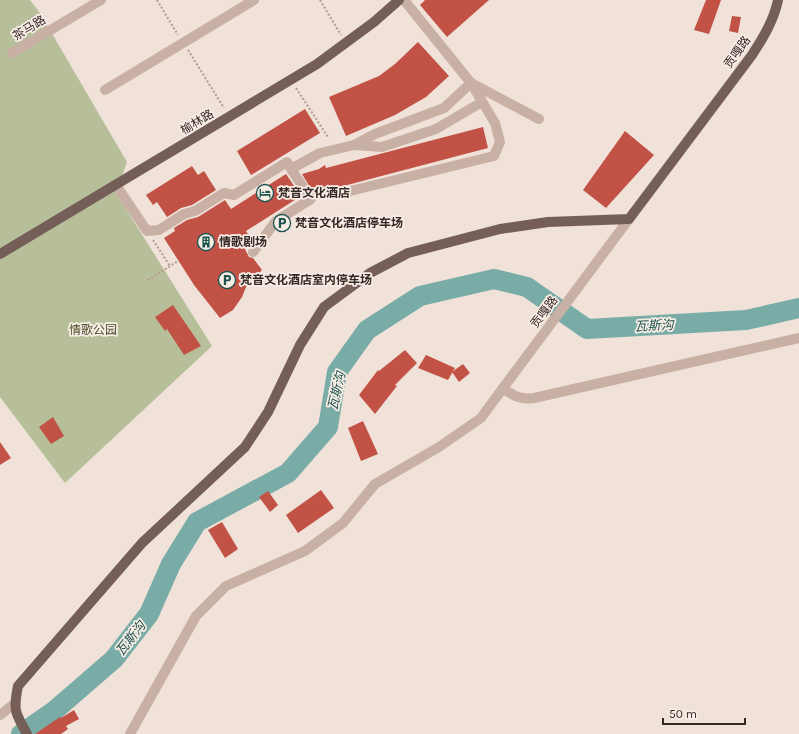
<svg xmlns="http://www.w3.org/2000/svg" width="799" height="734" viewBox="0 0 799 734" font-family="Karla,'Noto Sans SC',sans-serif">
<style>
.green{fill:#b7bf9a}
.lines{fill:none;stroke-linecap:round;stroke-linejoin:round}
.river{stroke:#79aca7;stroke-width:20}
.building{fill:#c25245}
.path{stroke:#b39a90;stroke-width:2;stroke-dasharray:2 2;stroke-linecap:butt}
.minor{stroke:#c8b0a5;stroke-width:10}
.major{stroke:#755d58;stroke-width:10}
.labels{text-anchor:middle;stroke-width:3.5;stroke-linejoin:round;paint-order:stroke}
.street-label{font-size:12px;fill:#342926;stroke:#f8ede5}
.poi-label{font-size:12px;font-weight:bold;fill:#342926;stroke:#f8ede5;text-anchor:start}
.park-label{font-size:12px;fill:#49512b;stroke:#f8ede5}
.water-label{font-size:13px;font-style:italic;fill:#1d5450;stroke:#f8ede5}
</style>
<rect width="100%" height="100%" fill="#f0e2d9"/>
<polygon class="green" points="0,0 30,0 40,13 127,162 116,193 212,346 65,483 0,397"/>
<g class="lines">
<polyline class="river" points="21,734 54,711 114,659 149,614 171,564 197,522 288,473 328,427 337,372 367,330 420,296 494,279 527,287 587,329 746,320 799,308"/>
</g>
<g class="building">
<polygon points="425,0 489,0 447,37 420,5"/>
<polygon points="706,0 721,0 709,34 694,30"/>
<polygon points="732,16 741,17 738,33 729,31"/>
<polygon points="418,42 449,76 426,97 395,115 346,136 329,97 379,76 395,64"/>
<polygon points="305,109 320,133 251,175 237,151"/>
<polygon points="483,127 488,148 332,189 317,199 302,174 319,169 325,165 326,168"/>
<polygon points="625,131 654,155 606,208 583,190"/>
<polygon points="192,166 198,175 204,171 216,190 192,205 181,208 167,217 157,202 153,205 146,195"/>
<polygon points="286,174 301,196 246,231 249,236 244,239 247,245 244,247 249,257 253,258 262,270 246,287 242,297 233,310 220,318 194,285 164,238 175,231 174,228 187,220 198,217 225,200 231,209"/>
<polygon points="173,305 201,346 184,355 167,329 165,331 155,317"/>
<polygon points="405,350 417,363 395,385 397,386 375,414 359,395 378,370 379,371"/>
<polygon points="426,355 455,368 448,380 418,368"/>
<polygon points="463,364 470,373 459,382 452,372"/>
<polygon points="53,417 64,436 51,444 39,427"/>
<polygon points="363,421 378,454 361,461 348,428"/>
<polygon points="0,442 11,458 0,465"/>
<polygon points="321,490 334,508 298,533 286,515"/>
<polygon points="268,491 278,505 270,512 259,497"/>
<polygon points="222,522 238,549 225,558 208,530"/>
<polygon points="74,710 79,719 66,726 68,729 61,734 35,734 60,717 61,718"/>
</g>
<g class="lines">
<g class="path">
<polyline points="157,0 178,35"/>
<polyline points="320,0 341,35"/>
<polyline points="188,50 224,108"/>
<polyline points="296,88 328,137"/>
<polyline points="153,240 170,266"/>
<polyline points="148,280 178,261"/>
</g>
<g class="minor">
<polyline points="12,53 101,0"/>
<polyline points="471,83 539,119"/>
<polyline points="105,90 254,0"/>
<polyline points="354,145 382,147 436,129 482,102"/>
<polyline points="116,185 147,231 159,230 184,214 195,211 224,193 234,195 287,162 291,169 320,153 354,145 375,134 444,108 471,83 404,0"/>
<polyline points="342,193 494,156 500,142 495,123 471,83"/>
<path d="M629 219 503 388C513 396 521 400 534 398L799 338"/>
<polyline points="253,252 276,221 311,199 291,169"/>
<polyline points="0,715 14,704"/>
<polyline points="130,734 196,616 226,586 305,551 343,523 375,484 439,447 481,418 503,388"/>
</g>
<g class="major">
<polyline points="0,254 317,64 374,22 399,0"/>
<path d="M27 734C15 713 13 710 18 686L142 543 245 447 268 412 300 345 324 307 370 273 408 253 500 229 548 222 629 219 752 55C763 38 774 20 778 0"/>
</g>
</g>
<defs>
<g id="hotel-ring" transform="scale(0.9)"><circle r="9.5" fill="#f8ede5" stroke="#1d5450" stroke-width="1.5"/><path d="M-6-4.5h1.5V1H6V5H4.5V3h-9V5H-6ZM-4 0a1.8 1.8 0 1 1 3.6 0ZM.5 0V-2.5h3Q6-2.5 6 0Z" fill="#1d5450"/></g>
<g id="parking-ring" transform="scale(0.9)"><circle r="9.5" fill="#f8ede5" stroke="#1d5450" stroke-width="1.5"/><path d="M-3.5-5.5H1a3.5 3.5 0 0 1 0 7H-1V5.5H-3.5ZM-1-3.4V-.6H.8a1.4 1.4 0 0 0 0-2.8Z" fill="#1d5450"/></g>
<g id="building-ring" transform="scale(0.9)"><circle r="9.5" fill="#f8ede5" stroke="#1d5450" stroke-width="1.5"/><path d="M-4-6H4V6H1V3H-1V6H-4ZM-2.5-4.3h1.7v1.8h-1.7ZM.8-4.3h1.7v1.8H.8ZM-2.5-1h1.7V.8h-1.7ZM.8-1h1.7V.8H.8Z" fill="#1d5450"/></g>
</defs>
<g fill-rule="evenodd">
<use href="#hotel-ring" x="265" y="193"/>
<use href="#parking-ring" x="282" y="223"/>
<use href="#building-ring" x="206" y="242"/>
<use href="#parking-ring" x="227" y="280"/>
</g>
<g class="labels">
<g class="street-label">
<text transform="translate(29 28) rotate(-31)" y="4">茶马路</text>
<text transform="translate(737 52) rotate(-54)" y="4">贡嘎路</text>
<text transform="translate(197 122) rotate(-31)" y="4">榆林路</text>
<text transform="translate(544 312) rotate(-53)" y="4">贡嘎路</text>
</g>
<g class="poi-label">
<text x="278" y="197">梵音文化酒店</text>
<text x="295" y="227">梵音文化酒店停车场</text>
<text x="219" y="246">情歌剧场</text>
<text x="240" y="284">梵音文化酒店室内停车场</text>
</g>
<g class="park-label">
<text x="93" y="334">情歌公园</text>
</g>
<g class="water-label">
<text transform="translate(654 325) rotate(-3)" y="5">瓦斯沟</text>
<text transform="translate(336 391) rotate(-77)" y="5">瓦斯沟</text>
<text transform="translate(130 638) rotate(-52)" y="5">瓦斯沟</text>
</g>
</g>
<path d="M663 718v6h82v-6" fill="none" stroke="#342926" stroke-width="2"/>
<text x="669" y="718" font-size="12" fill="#342926" stroke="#f8ede5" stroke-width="3" paint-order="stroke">50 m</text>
</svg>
